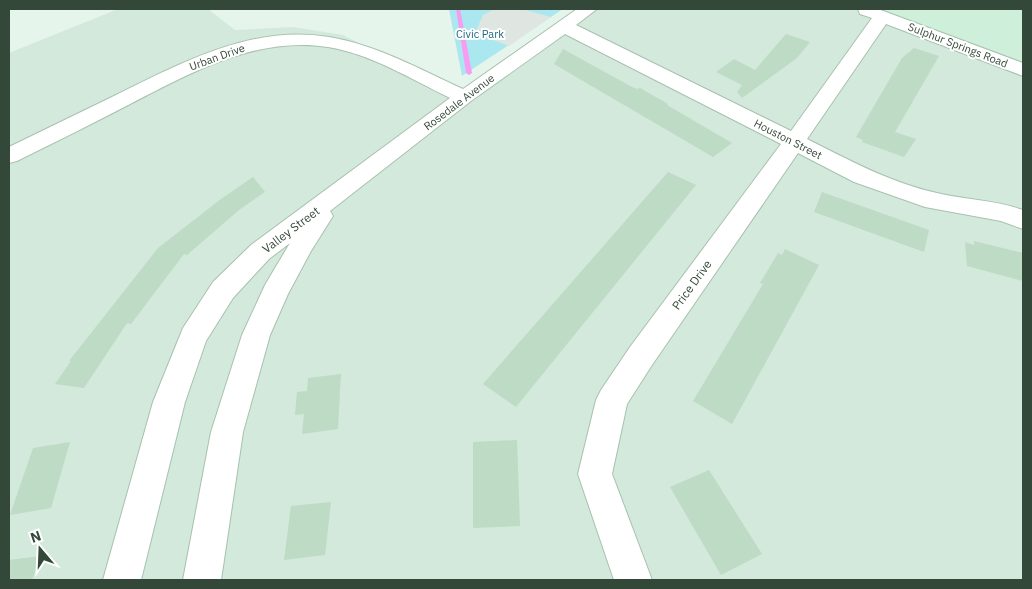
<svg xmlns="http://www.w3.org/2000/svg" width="1032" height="589" viewBox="0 0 1032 589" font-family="'IBM Plex Sans',sans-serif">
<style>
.residential{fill:#d3e9db}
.education{fill:#cef0da}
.green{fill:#aae7ee}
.parking{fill:#dfe5e0}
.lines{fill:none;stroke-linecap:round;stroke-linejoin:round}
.stream{fill:#f89cf3;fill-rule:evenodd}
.building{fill:#bddbc5}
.minor-casing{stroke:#a7c1af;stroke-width:2}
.minor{fill:#fff;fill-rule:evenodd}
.labels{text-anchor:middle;stroke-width:4;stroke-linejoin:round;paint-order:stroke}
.far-park-label{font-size:11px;fill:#216781;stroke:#fff}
.far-street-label{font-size:11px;fill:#344839;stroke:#fff}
.street-label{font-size:12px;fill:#344839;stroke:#fff}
</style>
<rect width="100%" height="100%" fill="#e6f5eb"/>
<polygon class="residential" points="118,9 208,9 235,30 293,27 343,35 464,97 588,9 864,9 1023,70 1023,580 9,580 9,53"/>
<polygon class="education" points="863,9 1023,9 1023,70"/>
<polygon class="green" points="449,9 563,9 462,76"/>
<polygon class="parking" points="494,9 522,9 551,17 509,46 475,33 483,15"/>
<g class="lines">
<polygon class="stream" points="456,9 460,9 472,73 469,75 466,73"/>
</g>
<g class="building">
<polygon points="786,34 810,42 797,58 742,98 737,92 742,85 716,72 734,59 755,70"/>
<polygon points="914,48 939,56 895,132 916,139 904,157 862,142 863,140 856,137 902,58"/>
<polygon points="563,49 632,87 637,89 640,88 668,104 667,105 732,143 713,157 554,64"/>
<polygon points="668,172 696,185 516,407 483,384"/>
<polygon points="253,177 265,192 239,210 187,255 184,254 131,324 127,323 84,388 55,384 71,361 69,361 158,248 221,199"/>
<polygon points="822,192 929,230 924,252 814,212"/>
<polygon points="974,241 1023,253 1023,281 967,266 965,242 974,245"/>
<polygon points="785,249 819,265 732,424 693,401 763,284 760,283 778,253 782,255"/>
<polygon points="341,374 338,429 302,434 304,414 295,415 297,392 307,391 308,378"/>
<polygon points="517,440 520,526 473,528 473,442"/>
<polygon points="70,442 51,508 10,515 33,448"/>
<polygon points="709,470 762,554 721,575 670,487"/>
<polygon points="331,502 325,555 284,560 291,506"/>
<polygon points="41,556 32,580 9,580 9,560"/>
</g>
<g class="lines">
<g class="minor-casing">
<path id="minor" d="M577 9H597L576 25 791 131 872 18 860 14 858 9H878L1023 63V76L886 24 807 139C849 160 891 183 937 193 966 200 996 200 1023 210V229L1001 221 925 207 854 182 798 153 652 365 627 404 612 474 652 580H614L578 474 596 400 601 390 630 347 781 144 565 34 471 101 330 211 333 216 311 251 288 294 270 335 243 432 221 580H183L211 432 242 335 265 285 290 243 269 259 233 298 206 341 185 402 141 580H103L153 402 183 328 213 282 251 245 450 98C411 79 371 54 328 47 256 36 193 72 132 103 94 123 55 142 17 161L9 163V147C44 130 79 113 114 96 181 63 252 24 329 37 377 45 419 69 463 89Z"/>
</g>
<use href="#minor" class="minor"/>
</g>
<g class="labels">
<g class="far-park-label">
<text x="480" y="38">Civic Park</text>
</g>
<g class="far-street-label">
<text transform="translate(958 45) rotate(21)" y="4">Sulphur Springs Road</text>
<text transform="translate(217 57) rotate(-20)" y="4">Urban Drive</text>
<text transform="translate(459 102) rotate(-37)" y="4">Rosedale Avenue</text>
<text transform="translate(788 139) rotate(27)" y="4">Houston Street</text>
</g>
<g class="street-label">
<text transform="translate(291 230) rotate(-37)" y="4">Valley Street</text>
<text transform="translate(692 285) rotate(-54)" y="4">Price Drive</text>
</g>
</g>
<rect width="1032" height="589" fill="none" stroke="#344839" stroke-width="20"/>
<g transform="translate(40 549) rotate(341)" stroke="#ffffff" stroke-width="4" paint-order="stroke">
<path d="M0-4L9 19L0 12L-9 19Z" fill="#344839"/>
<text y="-8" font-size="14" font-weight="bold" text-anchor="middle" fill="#344839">N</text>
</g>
</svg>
